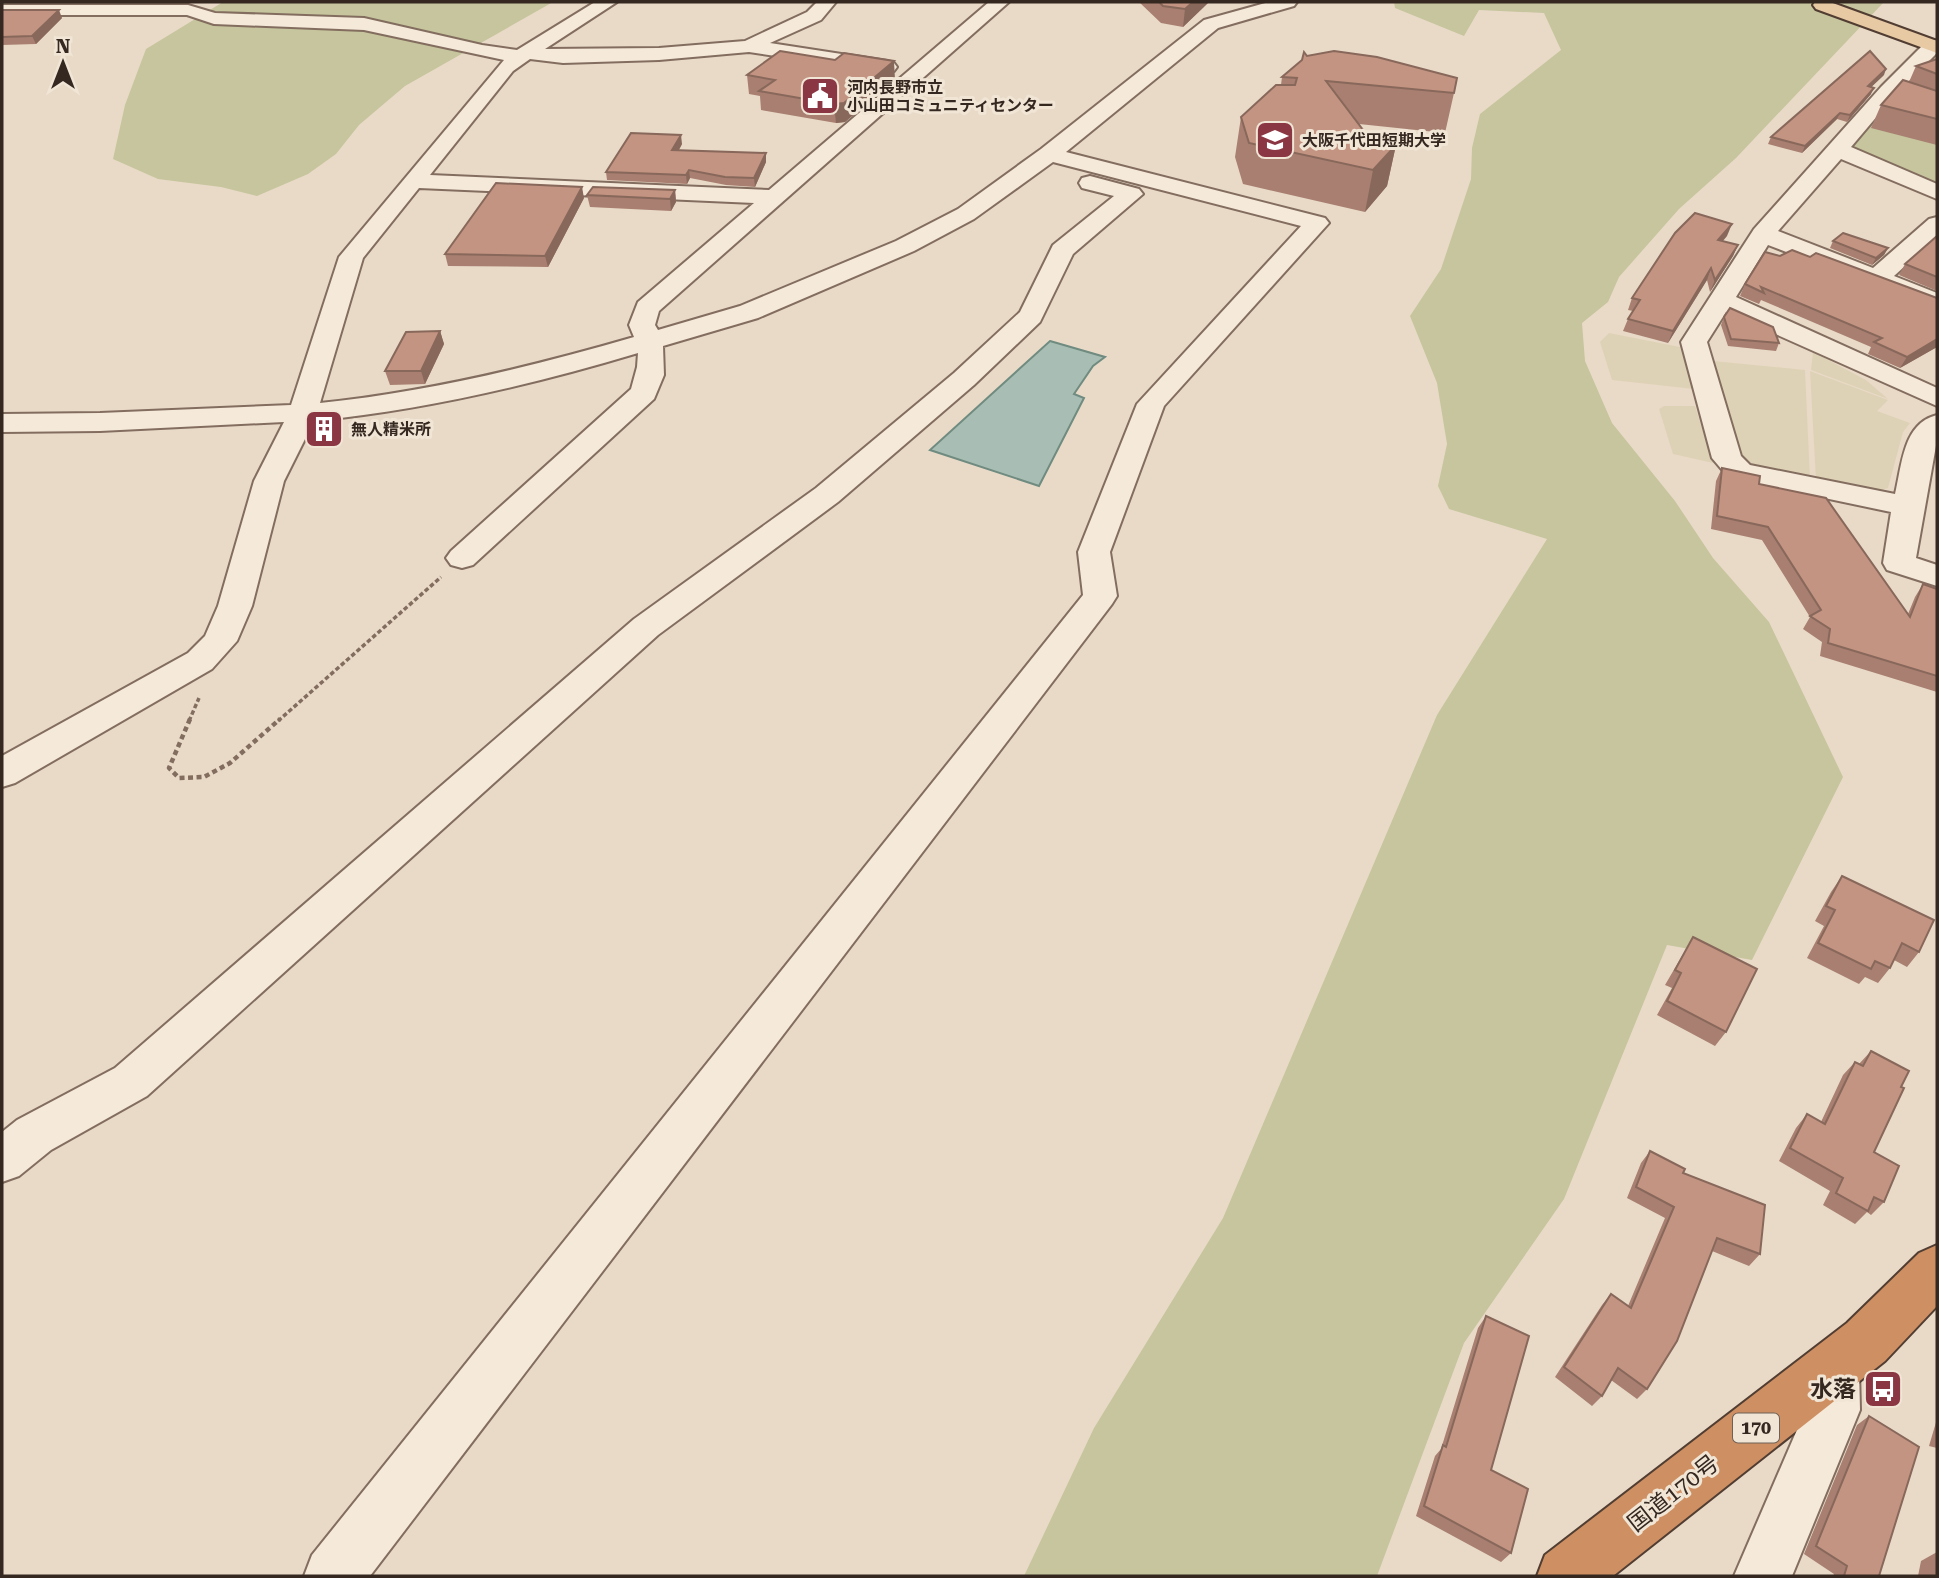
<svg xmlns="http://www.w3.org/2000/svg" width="1939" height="1578" viewBox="0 0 1939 1578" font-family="'Roboto Serif','Noto Sans JP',serif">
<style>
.farmland{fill:#ded2b6}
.green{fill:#c6c59d}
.water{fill:#a8beb4;stroke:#708b80;stroke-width:2}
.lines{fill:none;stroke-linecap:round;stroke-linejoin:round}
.minor-casing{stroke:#836d5f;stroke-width:4}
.major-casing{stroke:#513d32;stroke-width:4}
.highway-casing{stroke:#513d32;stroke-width:4}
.path-far1{stroke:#836d5f;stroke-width:3.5;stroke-dasharray:4.5 2.5;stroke-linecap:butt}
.path{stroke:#836d5f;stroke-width:4.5;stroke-dasharray:5 3.5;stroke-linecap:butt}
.minor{fill:#f5e9da;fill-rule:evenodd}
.major{fill:#e7c9a4;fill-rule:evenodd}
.highway{fill:#ce9063;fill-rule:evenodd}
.wall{fill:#a87f70}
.shaded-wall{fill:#88685b}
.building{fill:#c39482;stroke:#88685b;stroke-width:2}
.labels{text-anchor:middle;stroke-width:6;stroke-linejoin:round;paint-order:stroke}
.far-poi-label{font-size:16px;font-weight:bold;fill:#352821;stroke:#f1e6d6;text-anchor:start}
.shield{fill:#f1e6d6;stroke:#6d6157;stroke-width:2}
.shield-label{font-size:18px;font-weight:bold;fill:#352821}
.near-poi-label{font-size:23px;font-weight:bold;fill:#352821;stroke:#f1e6d6;text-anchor:end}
.near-street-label{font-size:23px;fill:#352821;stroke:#f1e6d6}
</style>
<rect width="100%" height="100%" fill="#e9dac8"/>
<g class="farmland">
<polygon points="1609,333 1680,347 1694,389 1612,380 1600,342"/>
<polygon points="1813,352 1866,380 1888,399 1811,370"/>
<polygon points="1713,361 1805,370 1810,479 1760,470 1739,454"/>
<polygon points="1810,371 1888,400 1877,411 1910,423 1903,432 1888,488 1873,493 1816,481"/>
<polygon points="1664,406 1695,406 1713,463 1673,454 1659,409"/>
</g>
<g class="green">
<polygon points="223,2 553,2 405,86 359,125 336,154 308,174 257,196 221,187 158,179 113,159 125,105 146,49"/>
<polygon points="1394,2 1884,2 1736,158 1679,209 1619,277 1608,302 1582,323 1585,361 1612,423 1675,501 1713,558 1769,622 1843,777 1752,960 1667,945 1564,1199 1464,1343 1377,1576 1024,1576 1094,1428 1223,1218 1437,715 1547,539 1449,509 1438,486 1447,444 1437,383 1410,316 1441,269 1471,179 1472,148 1480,114 1561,50 1544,13 1479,10 1464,36 1395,8"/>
<polygon points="1892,102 1937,114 1937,184 1859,152 1853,146"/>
</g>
<polygon class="water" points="1050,341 1105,357 1093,366 1074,394 1084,398 1039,486 930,450"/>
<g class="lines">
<g class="minor-casing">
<g id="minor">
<path d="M595 2H617L545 49 659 48 745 41 807 12 817 2H836L821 20 770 43 887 61 894 63 897 67 894 71 887 73 749 52 659 60 563 63 530 59 513 71 430 175 769 190 989 2H1009L659 311 655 325 658 330 740 306 896 241 958 209 1041 149 1204 20 1269 2H1297L1294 6 1218 28 1066 152 1325 218 1329 223 1164 406 1110 552 1117 596 1112 604 370 1576H304L312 1555 1083 595 1078 552 1137 404 1301 226 1053 162 974 219 914 251 758 318 663 346 664 375 654 399 473 565 462 568 451 565 446 558 451 551 631 389 637 367 638 353C532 385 424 410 314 421L284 481 252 606 237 641 212 669 15 783 2 787V756L188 653 205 636 218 606 254 481 284 422 100 431 2 432V414L100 413 291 405 339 257 504 60 364 30 214 24 187 15H2V5H188L215 13 364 18 482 45 517 50ZM419 188 754 203 638 302 629 325 634 337C531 367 427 392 320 403L363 258Z"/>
<path d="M1933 40 1937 41V53L1895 95 1851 147 1937 184V199L1841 159 1778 231 1873 268 1929 219 1937 217V237L1894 276 1937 293V310L1768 245 1736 297 1937 388V406L1726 312 1707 342 1741 456 1750 465 1895 494C1902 465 1903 423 1937 415V440L1916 558 1937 565V586L1887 570 1883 563 1891 512 1729 478 1712 458 1681 342 1754 229 1881 87 1926 42Z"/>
<polygon points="1090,176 1139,189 1143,194 1073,254 1040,322 974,385 838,502 658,635 147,1096 51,1150 19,1176 2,1182 2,1132 17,1120 115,1068 634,619 816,488 954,373 1020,312 1053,245 1114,196 1082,188 1079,183 1082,178"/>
<polygon points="1832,1342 1851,1350 1859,1369 1860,1410 1792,1576 1734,1576 1806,1409 1805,1369 1813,1350"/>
</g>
</g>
<g class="major-casing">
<polygon id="major" points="1815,2 1830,2 1937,41 1937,53 1816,9 1813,5"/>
</g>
<g class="highway-casing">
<polygon id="highway" points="1937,1245 1937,1306 1885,1361 1613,1576 1537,1576 1545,1555 1847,1323 1919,1253"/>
</g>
<g class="path-far1">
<polyline points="189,721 199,698"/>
<polyline points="278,721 441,577"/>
</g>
<polyline class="path" points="190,719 169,768 179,778 204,777 230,763 280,719"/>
<use href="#minor" class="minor"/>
<use href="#major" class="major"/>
<use href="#highway" class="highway"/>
</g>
<g class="wall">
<polygon points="2,2 78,2 2,3"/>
<polygon points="1139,2 1209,2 1183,27 1161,23"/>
<polygon points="2,10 62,18 36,44 2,45"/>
<polygon points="1307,56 1454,93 1445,133 1359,124 1370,139 1396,145 1387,186 1365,212 1243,184 1235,157 1241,117 1281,85 1282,77"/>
<polygon points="1937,59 1937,145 1871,128 1881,105 1909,82 1916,66"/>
<polygon points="747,75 895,80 845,122 836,123 761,110 760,96 749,94"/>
<polygon points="1884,75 1871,87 1871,94 1847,122 1837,119 1802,153 1768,144 1771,137"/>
<polygon points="682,144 679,150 766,153 766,162 755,187 726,185 690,178 687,184 607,180 606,172"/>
<polygon points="675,190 676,202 671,211 590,207 587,195"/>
<polygon points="584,198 548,267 448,266 445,254"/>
<polygon points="1727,236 1723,241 1738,245 1733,256 1710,292 1707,280 1668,343 1623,331 1628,319 1633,311 1628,310 1632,298"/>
<polygon points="1937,236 1937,291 1899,275 1905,264"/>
<polygon points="1833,241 1888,248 1884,255 1872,265 1830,248"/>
<polygon points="1765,252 1937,347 1900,368 1868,354 1871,347 1761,300 1759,304 1740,296 1745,284"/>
<polygon points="1724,317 1779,343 1776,351 1728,346 1721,325"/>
<polygon points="440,331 444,344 425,384 390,385 385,371"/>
<polygon points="1722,468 1759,484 1908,614 1915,597 1923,584 1937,589 1937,692 1820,656 1822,642 1803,629 1810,617 1762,540 1711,529 1716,481"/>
<polygon points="1842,876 1919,952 1907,967 1894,960 1890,968 1878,983 1865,977 1859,984 1807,958 1824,926 1815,921 1831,892"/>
<polygon points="1693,937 1726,1032 1715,1046 1657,1015 1672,988 1665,985"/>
<polygon points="1871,1051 1901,1087 1874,1152 1884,1202 1871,1215 1867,1212 1855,1224 1823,1205 1830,1191 1779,1161 1796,1128 1807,1114 1821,1122 1843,1075 1855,1062 1859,1064"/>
<polygon points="1650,1151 1683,1173 1760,1254 1749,1266 1712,1251 1647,1389 1637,1399 1611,1380 1602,1396 1592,1406 1555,1377 1602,1305 1611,1294 1628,1306 1665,1218 1627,1198 1641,1163"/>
<polygon points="1486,1316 1491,1470 1511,1553 1501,1562 1416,1516 1435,1456 1441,1449 1478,1328"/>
<polygon points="1869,1416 1879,1576 1833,1576 1834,1574 1804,1554 1857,1425"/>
<polygon points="1937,1419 1937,1448 1929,1446"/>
<polygon points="1937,1552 1937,1576 1918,1576 1921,1561"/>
</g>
<g class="shaded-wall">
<polygon points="1193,2 1209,2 1183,27 1185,9"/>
<polygon points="59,10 62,18 36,44 32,36"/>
<polygon points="894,61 895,80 845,122 836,123 834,104"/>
<polygon points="1886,69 1884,75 1865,93 1868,86"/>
<polygon points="1874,88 1871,94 1847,122 1850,115"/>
<polygon points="1840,113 1837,119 1802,153 1805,146"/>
<polygon points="681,135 682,144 674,158 672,150"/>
<polygon points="1396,145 1387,186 1365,212 1373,170"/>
<polygon points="766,153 766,162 755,187 754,178"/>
<polygon points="689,170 690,178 687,184 686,175"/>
<polygon points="582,187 584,198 548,267 545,256"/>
<polygon points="675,190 676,202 671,211 670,199"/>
<polygon points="1732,224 1727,236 1713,251 1718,240"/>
<polygon points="1738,245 1733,256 1710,292 1715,280"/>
<polygon points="1888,248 1884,255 1872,265 1876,258"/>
<polygon points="1711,268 1707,280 1668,343 1673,331"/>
<polygon points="440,331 444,344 425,384 421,371"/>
<polygon points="1937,339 1937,347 1900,368 1907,357"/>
</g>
<g class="building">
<polygon points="1159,2 1193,2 1185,9 1163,6"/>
<polygon points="2,10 59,10 32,36 2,37"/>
<polygon points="780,51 835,60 844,53 894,61 844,103 834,104 759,91 775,80 747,75"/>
<polygon points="1334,51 1377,57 1457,78 1454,93 1326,81 1370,139 1396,145 1373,170 1249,143 1241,117 1276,85 1295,85 1297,78 1282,77 1302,60 1304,52 1307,56"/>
<polygon points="1870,51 1886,69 1868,86 1874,88 1850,115 1840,113 1805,146 1771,137"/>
<polygon points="1937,59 1937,74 1916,66"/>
<polygon points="1903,80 1937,91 1937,119 1881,105"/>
<polygon points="631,133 681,135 672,150 766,153 754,178 725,177 689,170 686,175 606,172"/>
<polygon points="496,183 582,187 545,256 445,254"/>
<polygon points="593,187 675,190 670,199 587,195"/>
<polygon points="1695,213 1732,224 1718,240 1738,245 1715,280 1711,268 1673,331 1628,319 1640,300 1632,298 1675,233"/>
<polygon points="1843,233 1888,248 1876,258 1833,241"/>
<polygon points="1937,236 1937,277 1905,264"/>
<polygon points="1792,250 1810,257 1816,253 1937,298 1937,339 1907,357 1874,342 1882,338 1761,287 1764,293 1745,284 1765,252 1780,256"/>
<polygon points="1730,308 1773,327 1779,343 1731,339 1724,317"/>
<polygon points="440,331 421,371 385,371 406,332"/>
<polygon points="1722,468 1760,476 1759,484 1826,498 1910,617 1923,584 1937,589 1937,676 1828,643 1830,629 1810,616 1821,610 1768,527 1717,516"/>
<polygon points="1842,876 1934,920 1919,952 1902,943 1890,968 1875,961 1871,969 1818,943 1835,910 1826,906"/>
<polygon points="1693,937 1757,969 1726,1032 1667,1001 1681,973 1675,970"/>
<polygon points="1871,1051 1909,1071 1901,1087 1904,1088 1874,1152 1899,1166 1884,1202 1874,1197 1868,1211 1836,1193 1843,1178 1790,1148 1807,1114 1825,1124 1855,1062 1863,1066"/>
<polygon points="1650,1151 1685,1169 1683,1173 1765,1205 1760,1254 1717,1238 1677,1341 1647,1389 1618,1368 1602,1396 1564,1367 1611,1294 1631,1308 1674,1207 1636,1187"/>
<polygon points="1486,1316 1529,1336 1491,1470 1528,1489 1511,1553 1424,1506 1443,1445 1446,1447"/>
<polygon points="1869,1416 1919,1447 1879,1576 1844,1576 1847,1566 1816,1546"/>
</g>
<defs>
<g id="civic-square" transform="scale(2.0125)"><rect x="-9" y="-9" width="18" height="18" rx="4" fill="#8b3643" stroke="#f1e6d6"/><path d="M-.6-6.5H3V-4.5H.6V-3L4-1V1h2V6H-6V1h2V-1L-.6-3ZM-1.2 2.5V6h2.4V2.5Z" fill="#fff"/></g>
<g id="university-square" transform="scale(2.0125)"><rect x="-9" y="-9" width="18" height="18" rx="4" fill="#8b3643" stroke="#f1e6d6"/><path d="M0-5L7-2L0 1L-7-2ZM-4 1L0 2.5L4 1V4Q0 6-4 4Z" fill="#fff"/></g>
<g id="building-square" transform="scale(2.0125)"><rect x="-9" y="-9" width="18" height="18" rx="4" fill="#8b3643" stroke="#f1e6d6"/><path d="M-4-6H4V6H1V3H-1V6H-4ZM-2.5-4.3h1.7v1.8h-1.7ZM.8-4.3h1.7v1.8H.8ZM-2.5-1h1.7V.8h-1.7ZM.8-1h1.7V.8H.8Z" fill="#fff"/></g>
<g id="bus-square" transform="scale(2.0125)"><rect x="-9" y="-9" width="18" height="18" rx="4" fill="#8b3643" stroke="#f1e6d6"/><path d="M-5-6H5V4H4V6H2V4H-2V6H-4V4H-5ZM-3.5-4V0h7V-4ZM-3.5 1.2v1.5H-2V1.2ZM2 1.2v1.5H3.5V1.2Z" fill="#fff"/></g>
</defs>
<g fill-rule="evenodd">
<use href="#civic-square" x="820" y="96"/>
<use href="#university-square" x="1275" y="140"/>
<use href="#building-square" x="324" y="429"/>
<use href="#bus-square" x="1883" y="1389"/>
</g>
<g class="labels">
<g class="far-poi-label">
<text x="847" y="93">河内長野市立<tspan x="847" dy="18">小山田コミュニティセンター</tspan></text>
<text x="1302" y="146">大阪千代田短期大学</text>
<text x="351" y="435">無人精米所</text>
</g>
<rect class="shield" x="1733" y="1413.5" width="46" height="29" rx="5"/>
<g class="shield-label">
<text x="1756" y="1434">170</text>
</g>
<g class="near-poi-label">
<text x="1856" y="1397">水落</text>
</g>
<g class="near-street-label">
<text transform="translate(1673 1493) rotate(-38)" y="8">国道170号</text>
</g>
</g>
<rect width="1939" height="1578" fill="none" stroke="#352821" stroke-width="7"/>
<g transform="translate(63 63)" stroke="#f1e6d6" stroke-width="5" paint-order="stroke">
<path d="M0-5L12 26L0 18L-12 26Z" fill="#352821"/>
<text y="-10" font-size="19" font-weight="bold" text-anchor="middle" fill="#352821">N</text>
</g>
</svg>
